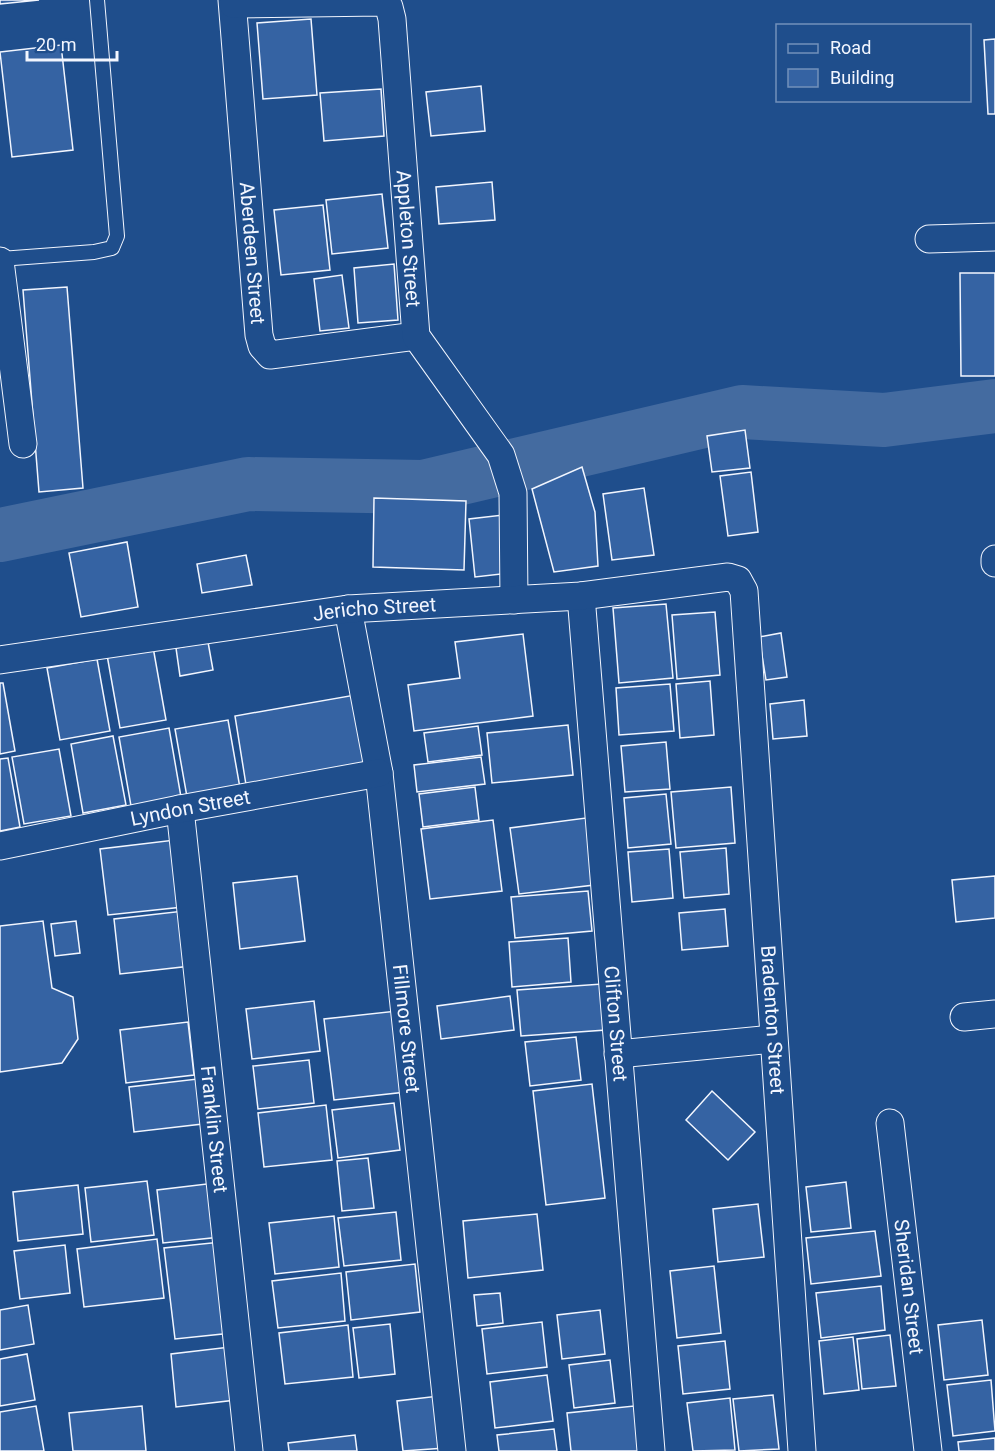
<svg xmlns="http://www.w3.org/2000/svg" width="995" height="1451" viewBox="0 0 995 1451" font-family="Roboto,sans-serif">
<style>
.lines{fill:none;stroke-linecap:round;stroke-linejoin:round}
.river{stroke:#446ba0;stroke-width:54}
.building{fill:#3563a3;stroke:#f2f6ff;stroke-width:1.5}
.lane-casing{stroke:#f2f6ff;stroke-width:16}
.street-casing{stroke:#f2f6ff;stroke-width:29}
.lane{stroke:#1f4e8c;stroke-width:14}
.street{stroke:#1f4e8c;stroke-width:27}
.labels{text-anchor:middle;stroke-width:4.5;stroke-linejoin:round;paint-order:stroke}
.street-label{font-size:20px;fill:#f2f6ff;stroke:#1f4e8c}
</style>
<rect width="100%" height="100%" fill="#1f4e8c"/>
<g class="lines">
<polyline class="river" points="0,535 248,484 423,487 742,412 884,420 995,406"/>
</g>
<g class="building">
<polygon points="0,0 39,0 0,4"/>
<polygon points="311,19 317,95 263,99 257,23"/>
<polygon points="995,39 995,114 988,114 984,40"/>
<polygon points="61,45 73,150 12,157 0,52"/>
<polygon points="481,86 485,131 431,136 426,92"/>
<polygon points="381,89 384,136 324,141 320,93"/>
<polygon points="492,182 495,220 439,224 436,187"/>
<polygon points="382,194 388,248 332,254 326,200"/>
<polygon points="323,205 330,270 281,275 274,210"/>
<polygon points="394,264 398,320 358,323 354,268"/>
<polygon points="960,273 995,273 995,376 961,376"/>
<polygon points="342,275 349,328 320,331 314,279"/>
<polygon points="67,287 83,488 39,492 23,290"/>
<polygon points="745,430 750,468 712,472 707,436"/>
<polygon points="582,467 595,512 598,566 554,572 532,489"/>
<polygon points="751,472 758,532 728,536 720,476"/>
<polygon points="644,488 654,555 612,560 603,494"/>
<polygon points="374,498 466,501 464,570 373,567"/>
<polygon points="503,515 510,573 475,577 469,519"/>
<polygon points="127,542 138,607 81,617 69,553"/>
<polygon points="246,555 252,585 202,593 197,564"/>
<polygon points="666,604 673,678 619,683 613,608"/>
<polygon points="715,612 720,675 677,679 672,615"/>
<polygon points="781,633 787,677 766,680 759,637"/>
<polygon points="523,634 533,716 414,731 408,685 460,678 455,642"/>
<polygon points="208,642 213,670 180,676 176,648"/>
<polygon points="153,647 166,720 120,728 107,655"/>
<polygon points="97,659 110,731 60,740 47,668"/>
<polygon points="710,681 714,735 680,738 676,684"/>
<polygon points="0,683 3,683 15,751 0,754"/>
<polygon points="670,684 674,731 619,735 616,688"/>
<polygon points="355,695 369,770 247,791 235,716"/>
<polygon points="804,700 807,736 773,739 770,704"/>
<polygon points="228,720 240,788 187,797 175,729"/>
<polygon points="568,725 573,775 492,783 487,733"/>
<polygon points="478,726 482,755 428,762 424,733"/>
<polygon points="169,728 181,797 131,806 119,737"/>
<polygon points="113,736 126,805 83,813 71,744"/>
<polygon points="666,742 670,789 625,792 621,746"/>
<polygon points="59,749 71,816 24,824 12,757"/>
<polygon points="481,757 485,784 417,792 414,765"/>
<polygon points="8,758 20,827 0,831 0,759"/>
<polygon points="475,787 479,820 423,827 419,794"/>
<polygon points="731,787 735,843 676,848 671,792"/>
<polygon points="666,794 671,844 628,848 624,798"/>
<polygon points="586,818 594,885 519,894 510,828"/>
<polygon points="493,820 502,891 430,899 421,829"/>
<polygon points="175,840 183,907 108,915 100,849"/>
<polygon points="726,848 729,894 684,898 680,852"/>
<polygon points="669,849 673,898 632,902 628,852"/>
<polygon points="297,876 305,941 240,949 233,883"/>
<polygon points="995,876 995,918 956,922 952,880"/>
<polygon points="588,891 592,931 515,938 511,897"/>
<polygon points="725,909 728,946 682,950 679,913"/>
<polygon points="184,911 191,966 120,974 114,919"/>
<polygon points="43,921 52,988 73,997 78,1039 62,1063 0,1072 0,926"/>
<polygon points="76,921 80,953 55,956 51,924"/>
<polygon points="568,938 571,982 512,987 509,942"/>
<polygon points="602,984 606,1030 521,1036 517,990"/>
<polygon points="510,996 514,1030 441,1039 437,1006"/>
<polygon points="314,1001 320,1051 252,1059 246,1009"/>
<polygon points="397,1011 406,1092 334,1100 324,1019"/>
<polygon points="188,1022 194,1075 126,1083 120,1030"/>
<polygon points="576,1037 581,1080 530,1086 525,1042"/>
<polygon points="309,1060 314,1103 258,1109 253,1066"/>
<polygon points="206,1078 211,1123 134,1132 129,1087"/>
<polygon points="592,1084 605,1198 546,1205 533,1091"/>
<polygon points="712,1091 755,1132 728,1160 686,1120"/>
<polygon points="394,1103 400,1150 338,1158 332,1110"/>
<polygon points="326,1105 332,1160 264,1167 258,1113"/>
<polygon points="368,1158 374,1208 342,1211 337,1161"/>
<polygon points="147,1181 154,1235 91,1242 85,1188"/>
<polygon points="846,1182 851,1228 811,1232 806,1187"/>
<polygon points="215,1183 221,1237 163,1243 157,1190"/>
<polygon points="78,1185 83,1234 18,1241 13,1192"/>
<polygon points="758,1204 764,1257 718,1262 713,1209"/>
<polygon points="396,1212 401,1260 344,1266 338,1218"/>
<polygon points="537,1214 543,1270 468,1278 463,1221"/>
<polygon points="334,1216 339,1267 275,1274 269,1223"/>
<polygon points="875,1231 881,1276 811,1284 806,1238"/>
<polygon points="157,1239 164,1298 84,1307 77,1249"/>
<polygon points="221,1242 232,1333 175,1339 164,1248"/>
<polygon points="65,1245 70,1293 20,1299 14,1251"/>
<polygon points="415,1264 420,1312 351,1320 346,1272"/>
<polygon points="714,1266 721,1333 677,1338 670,1271"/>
<polygon points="341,1273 345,1321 278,1328 272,1281"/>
<polygon points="881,1286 885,1330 821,1338 816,1293"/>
<polygon points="500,1293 503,1323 477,1326 474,1295"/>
<polygon points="28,1305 34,1344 0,1350 0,1310"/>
<polygon points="600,1310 605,1354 562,1359 557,1315"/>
<polygon points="982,1320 988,1375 944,1380 938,1325"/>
<polygon points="542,1322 547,1367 487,1374 482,1329"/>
<polygon points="390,1324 395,1374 359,1378 353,1328"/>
<polygon points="348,1325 353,1377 285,1384 279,1333"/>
<polygon points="890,1335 896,1386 862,1389 857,1339"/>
<polygon points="853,1337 859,1390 824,1394 819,1341"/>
<polygon points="725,1341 730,1389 683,1394 678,1346"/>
<polygon points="230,1347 236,1400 176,1407 171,1354"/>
<polygon points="27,1354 35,1400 0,1406 0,1359"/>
<polygon points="610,1360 615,1403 574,1408 569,1365"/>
<polygon points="547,1375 553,1421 495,1428 490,1382"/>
<polygon points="991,1380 995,1431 953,1436 947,1385"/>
<polygon points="773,1395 779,1449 739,1451 733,1399"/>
<polygon points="439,1396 445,1448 403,1451 397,1401"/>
<polygon points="730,1398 735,1450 693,1451 687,1403"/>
<polygon points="36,1406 44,1451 0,1451 0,1412"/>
<polygon points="142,1406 146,1451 73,1451 69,1413"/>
<polygon points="634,1406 639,1451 571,1451 567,1413"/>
<polygon points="554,1429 557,1451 499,1451 497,1435"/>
<polygon points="355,1435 357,1451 289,1451 288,1443"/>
<polygon points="995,1438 995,1451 959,1451 958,1442"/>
</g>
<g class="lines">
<g class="lane-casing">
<polyline id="lane" points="0,259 94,252 112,248 117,236 97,0"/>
</g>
<g class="street-casing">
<g id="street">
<path id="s1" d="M232 0 259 335 262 346 270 355 416 336"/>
<path id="s2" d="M233 4 381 2 389 7 392 19 416 336 501 455 513 493 514 600"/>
<polyline points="929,239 995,237"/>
<polyline points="0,261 23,444"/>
<polyline points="995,559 995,563"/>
<path id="s3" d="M581 596 651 1451"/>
<path id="s4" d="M348 609 379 773 452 1451"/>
<path id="s5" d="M0 660 348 609 581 596 728 577 738 580 744 591 802 1451"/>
<path id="s6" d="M180 809 249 1451"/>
<path id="s7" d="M0 846 180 809 379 773"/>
<polyline points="964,1017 995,1014"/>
<polyline points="618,1054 773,1039"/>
<path id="s8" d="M890 1123 928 1451"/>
</g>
</g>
<use href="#lane" class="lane"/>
<use href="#street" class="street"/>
</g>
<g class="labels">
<g class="street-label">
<text dy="7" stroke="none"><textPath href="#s2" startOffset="390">Appleton Street</textPath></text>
<text dy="7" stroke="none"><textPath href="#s1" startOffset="254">Aberdeen Street</textPath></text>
<text dy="7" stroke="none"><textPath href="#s5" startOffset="378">Jericho Street</textPath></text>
<text dy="7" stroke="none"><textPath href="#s7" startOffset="194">Lyndon Street</textPath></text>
<text dy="7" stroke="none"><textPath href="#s5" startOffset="1186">Bradenton Street</textPath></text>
<text dy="7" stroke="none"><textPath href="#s3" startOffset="429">Clifton Street</textPath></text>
<text dy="7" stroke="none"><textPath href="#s4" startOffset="424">Fillmore Street</textPath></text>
<text dy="7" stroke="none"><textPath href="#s6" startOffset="322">Franklin Street</textPath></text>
<text dy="7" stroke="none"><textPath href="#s8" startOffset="165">Sheridan Street</textPath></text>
</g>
</g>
<rect x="776" y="24" width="195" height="78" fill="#1f4e8c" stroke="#7391ba" stroke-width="1.5"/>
<rect x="788" y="44" width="30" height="9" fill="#1f4e8c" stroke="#7391ba" stroke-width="1.5"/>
<text x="830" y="54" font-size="18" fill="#f2f6ff">Road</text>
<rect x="788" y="69" width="30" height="18" fill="#3563a3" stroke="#7391ba" stroke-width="1.5"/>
<text x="830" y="84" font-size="18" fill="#f2f6ff">Building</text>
<path d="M27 51v9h90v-9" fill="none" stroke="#f2f6ff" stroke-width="3"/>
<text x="36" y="51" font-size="18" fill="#f2f6ff" stroke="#1f4e8c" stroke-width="4.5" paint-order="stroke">20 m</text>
</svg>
